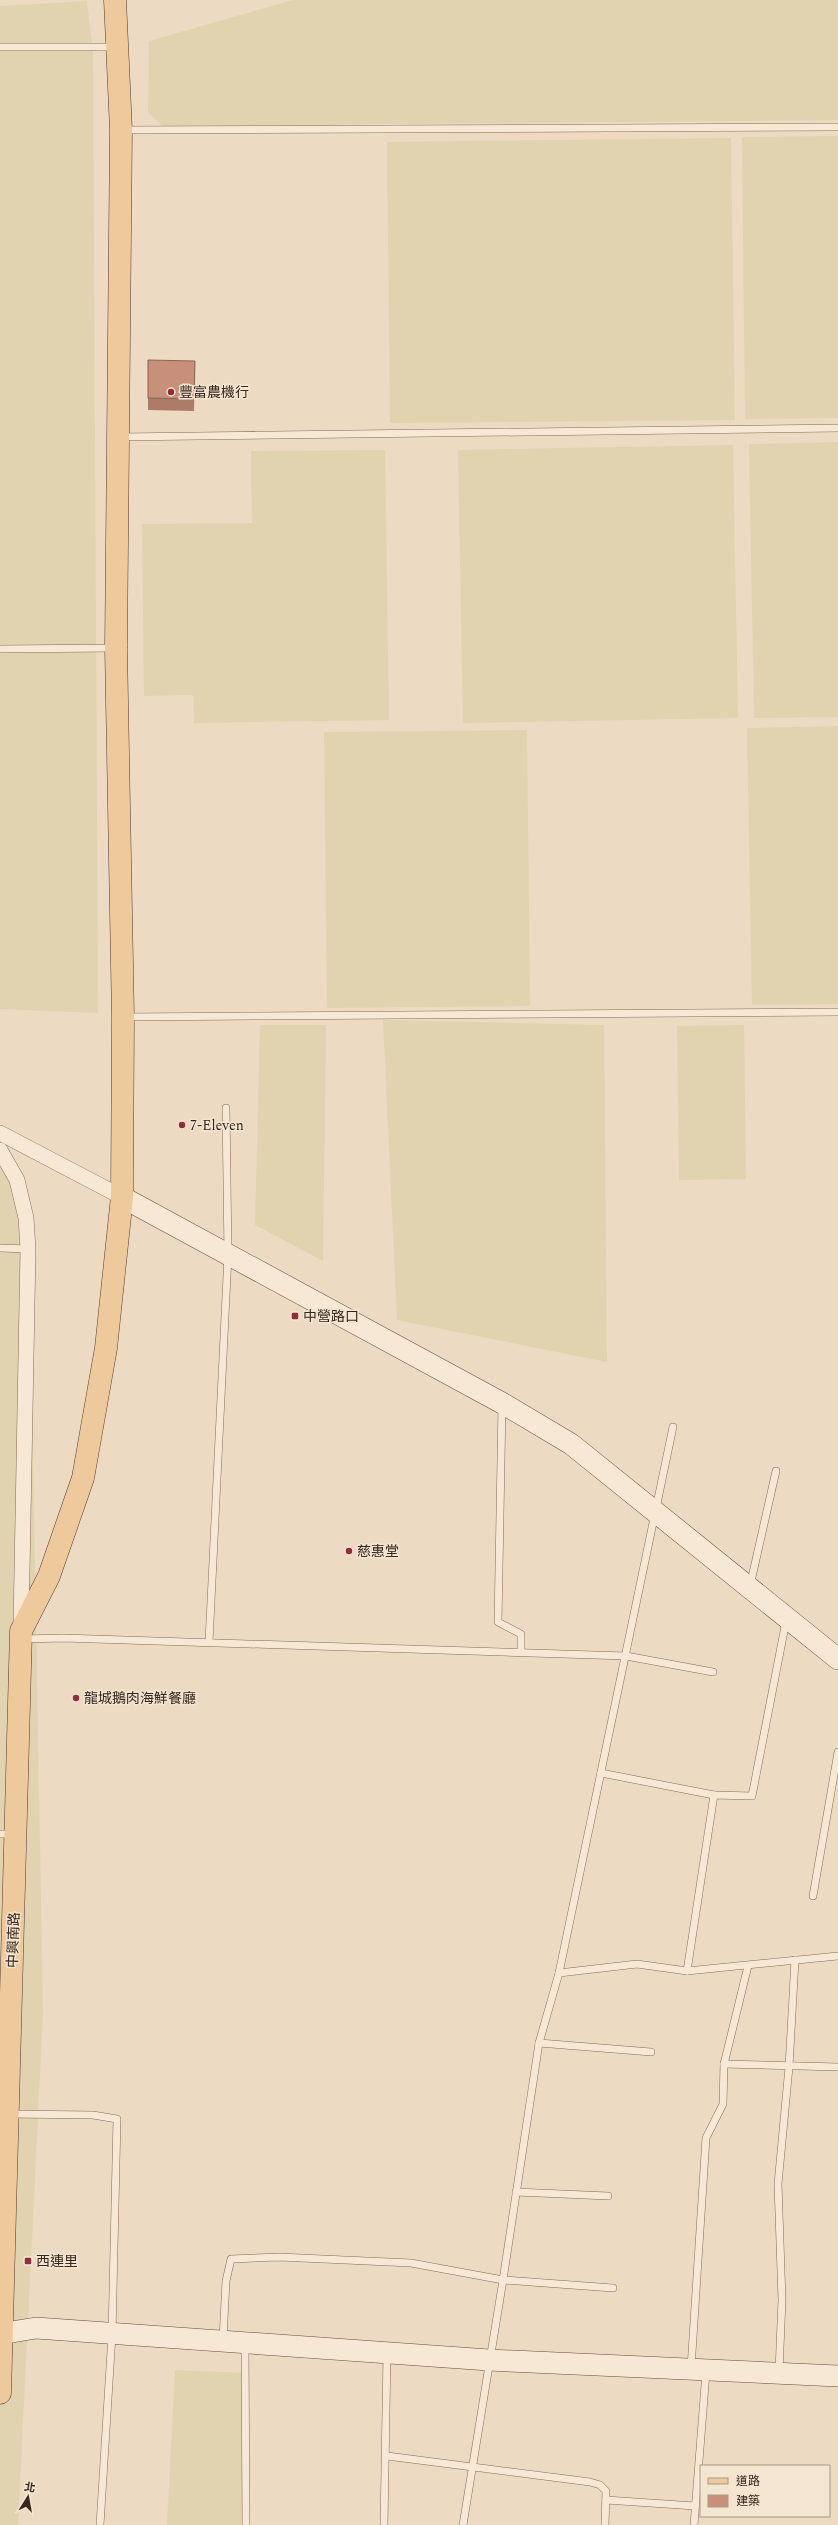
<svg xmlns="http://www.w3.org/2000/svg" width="838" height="2525" viewBox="0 0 838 2525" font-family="Spectral,'Noto Sans TC',serif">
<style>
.farmland{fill:#e1d3b0}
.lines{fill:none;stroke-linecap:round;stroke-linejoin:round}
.lane-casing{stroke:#856b5a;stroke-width:8}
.street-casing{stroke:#856b5a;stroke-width:16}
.secondary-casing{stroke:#664d3d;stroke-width:22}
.primary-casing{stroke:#533a2e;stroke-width:23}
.lane{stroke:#f7e8d5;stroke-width:7}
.street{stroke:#f7e8d5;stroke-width:15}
.secondary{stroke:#f7e8d5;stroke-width:21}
.primary{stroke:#eec99b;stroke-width:22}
.wall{fill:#ac7c69}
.building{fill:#c8907a;stroke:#8c6555}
.poi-dot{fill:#912d3b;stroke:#f4e5d1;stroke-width:1.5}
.labels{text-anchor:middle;stroke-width:3;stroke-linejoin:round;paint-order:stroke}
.poi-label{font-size:14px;fill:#35261e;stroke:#f4e5d1;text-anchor:start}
.street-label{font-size:14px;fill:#35261e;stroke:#f4e5d1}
</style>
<rect width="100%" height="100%" fill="#ecdac2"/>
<g class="farmland">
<polygon points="293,0 838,0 838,120 162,126 148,112 149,41"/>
<polygon points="87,1 93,53 98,1013 0,1009 0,6"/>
<polygon points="838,136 838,418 745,419 742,137"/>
<polygon points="731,138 735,420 390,423 387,142"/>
<polygon points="838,442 838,717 754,718 749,444"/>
<polygon points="733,445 738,718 463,723 458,450"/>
<polygon points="385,450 389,720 194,723 193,695 144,696 142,524 252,523 251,451"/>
<polygon points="838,726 838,1004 752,1005 747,728"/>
<polygon points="527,730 530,1006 327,1008 324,732"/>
<polygon points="383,1020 604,1025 607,1362 397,1320"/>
<polygon points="260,1025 326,1025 323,1261 255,1225"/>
<polygon points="744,1025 746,1179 679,1180 677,1026"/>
<polygon points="0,1140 29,1235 43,2013 18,2525 0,2525"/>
<polygon points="175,2370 247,2373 248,2525 167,2525"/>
</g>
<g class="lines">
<g class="lane-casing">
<g id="lane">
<polyline points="0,47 116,47"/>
<polyline points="123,130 838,127"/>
<polyline points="120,437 838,428"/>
<polyline points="0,649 114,648"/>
<polyline points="124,1017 838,1012"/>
<polyline points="0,1248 28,1249"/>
<polyline points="502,1406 498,1622 521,1634 521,1652"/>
<polyline points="750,1586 776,1471"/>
<polyline points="23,1639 63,1638 626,1656 713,1672"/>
<polyline points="209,1642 228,1255 226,1108"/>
<polyline points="601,1773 714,1795"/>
<polyline points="0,1834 14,1834"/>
<polyline points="813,1896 838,1752"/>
<polyline points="687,1971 714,1795 752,1796 786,1621"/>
<polyline points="559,1973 637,1964 687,1971 838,1956"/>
<polyline points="539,2043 651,2052"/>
<polyline points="724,2064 838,2067"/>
<polyline points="10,2114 93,2115 117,2119 112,2335 100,2525"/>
<polyline points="516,2192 608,2196"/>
<polyline points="223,2339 226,2281 231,2259 279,2257 411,2263 503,2280 613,2288"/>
<polyline points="245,2345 246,2525"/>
<polyline points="691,2368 706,2138 723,2104 724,2064 748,1966"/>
<polyline points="779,2371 782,2300 778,2184 789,2067 795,1960"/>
<polyline points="387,2456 590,2482 600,2485 606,2491 605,2525"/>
<polyline points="606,2500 695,2506"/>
<polyline points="384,2525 387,2354"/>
<polyline points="463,2525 503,2280 539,2043 559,1973 673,1427"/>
<polyline points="694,2525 706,2372"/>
</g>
</g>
<g class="street-casing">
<g id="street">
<polyline points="0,1133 122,1197"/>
<polyline points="0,1150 17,1180 26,1218 28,1249 21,1625"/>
</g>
</g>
<g class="secondary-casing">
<g id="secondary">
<polyline points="122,1197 502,1403 571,1444 838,1659"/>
<polyline points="0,2334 36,2328 489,2360 838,2376"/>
</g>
</g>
<g class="primary-casing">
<polyline id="primary" points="0,2393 21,1631 49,1576 83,1478 106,1348 122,1197 123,1017 116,648 121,130 115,0"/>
</g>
<use href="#lane" class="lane"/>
<use href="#street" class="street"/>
<use href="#secondary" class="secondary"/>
<use href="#primary" class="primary"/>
</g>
<polygon class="wall" points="195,361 194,411 148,410 148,398"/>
<polygon class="building" points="148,360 195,361 194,399 148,398"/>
<g class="poi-dot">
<circle cx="171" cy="392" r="4"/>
<circle cx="182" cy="1125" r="4"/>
<rect x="291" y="1312" width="8" height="8" rx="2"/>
<circle cx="349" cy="1551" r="4"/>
<circle cx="76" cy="1698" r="4"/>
<rect x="24" y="2257" width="8" height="8" rx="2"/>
</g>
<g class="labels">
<g class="poi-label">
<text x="179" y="397">豐富農機行</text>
<text x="190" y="1130">7-Eleven</text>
<text x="303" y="1321">中營路口</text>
<text x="357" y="1556">慈惠堂</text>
<text x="84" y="1703">龍城鵝肉海鮮餐廳</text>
<text x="36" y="2266">西連里</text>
</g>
<g class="street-label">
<text transform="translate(13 1940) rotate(-88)" y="5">中興南路</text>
</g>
</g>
<rect x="700" y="2465" width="130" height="52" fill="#f4e5d1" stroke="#a89989"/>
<rect x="708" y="2478" width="20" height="6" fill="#eec99b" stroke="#a89989"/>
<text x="736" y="2485" font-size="12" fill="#35261e">道路</text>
<rect x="708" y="2495" width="20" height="12" fill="#c8907a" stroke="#a89989"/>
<text x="736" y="2505" font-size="12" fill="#35261e">建築</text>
<g transform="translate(28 2497) rotate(11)" stroke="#f4e5d1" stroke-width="3" paint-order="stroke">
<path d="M0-3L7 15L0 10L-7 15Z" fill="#35261e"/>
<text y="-6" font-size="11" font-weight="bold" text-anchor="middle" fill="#35261e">北</text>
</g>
</svg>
